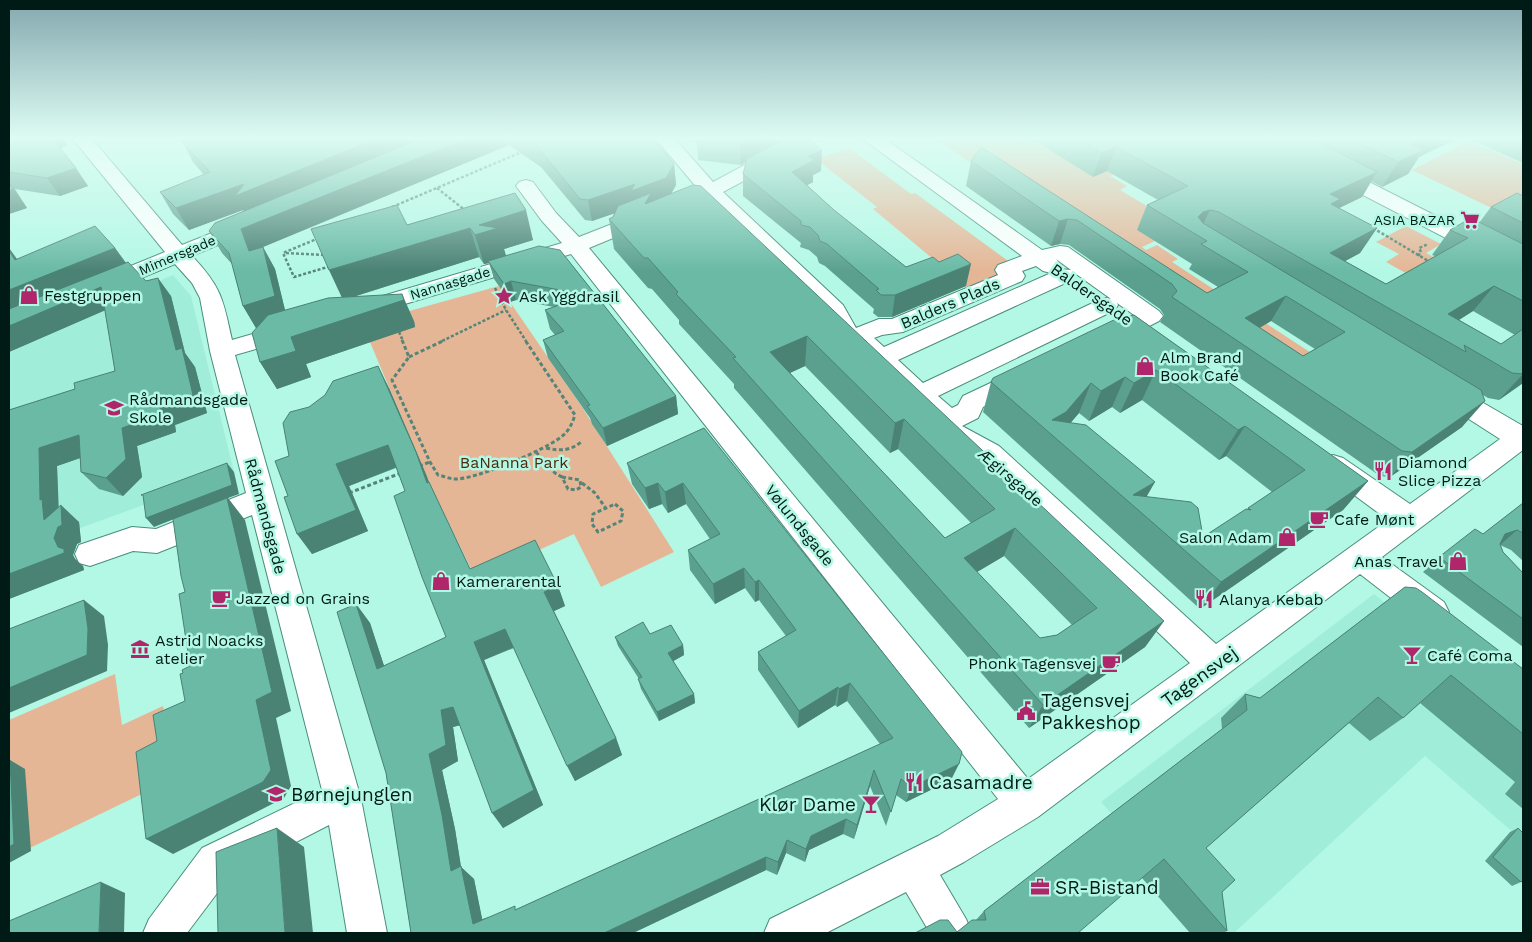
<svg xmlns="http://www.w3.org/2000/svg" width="1532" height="942" viewBox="0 0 1532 942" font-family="'Work Sans',sans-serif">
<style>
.built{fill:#a0eed9}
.green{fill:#e5b696}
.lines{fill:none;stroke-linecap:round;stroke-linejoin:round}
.minor-casing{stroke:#4a8d7c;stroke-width:2}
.path-far1{stroke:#558478;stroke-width:2.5;stroke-dasharray:3 2;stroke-linecap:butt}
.path{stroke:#558478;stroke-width:3;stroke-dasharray:4 2.5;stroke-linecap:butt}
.minor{fill:#fff;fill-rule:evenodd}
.wall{fill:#5ba08f;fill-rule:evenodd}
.shaded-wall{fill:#4a8274}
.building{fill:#6abaa6;stroke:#4a8274;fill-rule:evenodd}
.labels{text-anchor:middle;stroke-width:5;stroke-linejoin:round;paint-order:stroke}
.far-poi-label{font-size:14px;fill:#001b15;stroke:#b3f8e5;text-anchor:end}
.far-street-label{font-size:14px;fill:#001b15;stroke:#b3f8e5}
.street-label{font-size:16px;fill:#001b15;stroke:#b3f8e5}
.poi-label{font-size:16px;fill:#001b15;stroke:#b3f8e5;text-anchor:start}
.park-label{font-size:16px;fill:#4e290b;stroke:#b3f8e5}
.near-street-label{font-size:19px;fill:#001b15;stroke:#b3f8e5}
.near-poi-label{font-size:19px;fill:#001b15;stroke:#b3f8e5;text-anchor:start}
</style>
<rect width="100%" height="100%" fill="#b3f8e5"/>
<g class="built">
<polygon points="173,275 191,296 234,472 9,554 9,345"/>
<polygon points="1374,594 1523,712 1523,841 1425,756 1234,933 1220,933 1101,802"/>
</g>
<g class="green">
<polygon points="936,139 1150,139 1131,167 1110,176 1127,186 1120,190 1493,412 1172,233 1142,247 1146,250 1157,245 1178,259 1172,262 1345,375 1364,429"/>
<polygon points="1469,141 1523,164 1523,223 1412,170"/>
<polygon points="849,148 911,194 915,193 1015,266 974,293 873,209 877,207 816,159"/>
<polygon points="1406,226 1441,244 1426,253 1523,305 1468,308 1386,262 1399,254 1376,242"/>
<polygon points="499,286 582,407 674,552 601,587 574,534 476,579 429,483 370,342 402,313"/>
<polygon points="115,674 122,725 163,706 175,778 9,858 9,720"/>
</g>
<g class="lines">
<g class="minor-casing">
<g id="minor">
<path d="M73 139H92L182 245 242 221 249 219 256 221 259 225 256 229 192 256C222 288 223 299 232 340L290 323 298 325 302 331 298 337 235 355 361 799 387 933H347L329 825 230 876 187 933H143L149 919 202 848 322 790 252 515 157 553 133 551 90 566 79 563 75 554 79 545 132 527 156 529 246 493 210 351 200 298 192 283 175 264 110 291 102 293 94 291 91 286 94 281 165 252Z"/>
<path d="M656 139H675L713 182 793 139H817L814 143 723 192 843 305 856 328 879 319H892L998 275 995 270 998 265 1022 256 863 139H885L1042 250 1060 246 1068 247 1159 311 1163 316 1159 321 1126 338 1120 344 1107 345 983 407 978 418 962 426 999 446 1216 644 1388 520 1323 472 1319 465 1323 458 1333 455 1343 458 1410 504 1500 439 1436 398 1432 392 1436 386 1445 383 1454 386 1523 426V450L1382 557 1444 602 1449 612 1444 622 1433 626 1422 622 1360 574 1038 817 964 862 940 875 966 919 972 933H930L906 892 826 933H764L770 919 938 836 998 799 571 254 375 313 367 315 359 313 356 308 359 303 562 243 542 221 519 190 516 186 519 182 526 180 533 182 556 213 579 237 640 213 647 211 654 213 657 217 654 221 589 248 1028 779 1190 663 979 460 940 438 936 431 938 426 917 406 913 407 904 404 900 398 903 393 877 368 865 367 862 361 864 357 858 350 848 349 839 340 825 314 707 199 693 204 686 202 683 198 686 194 698 189ZM1056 259 1071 270 1060 269 1062 266ZM1036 266 1043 271 1051 273 884 347 874 338 882 335 903 332 1022 281 1025 276 1022 271ZM1072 271 1111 299 1107 298 1099 300 923 383 898 360 1072 280 1075 275ZM1117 303 1134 315 963 396 958 405 952 408 938 396 1115 310 1118 305Z"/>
<polygon points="1260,139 1284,139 1523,260 1523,276 1515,274 1263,143"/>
</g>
</g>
<g class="path-far1">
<polyline points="437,188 466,211"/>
<polyline points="392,207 524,151"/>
<polyline points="1373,228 1430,262"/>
<polyline points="319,238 283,253 294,277 331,266"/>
<polyline points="286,253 325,255"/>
<polyline points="1418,256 1421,252 1419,248 1428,244"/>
<polyline points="495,288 506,310 526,341"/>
<polyline points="399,332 403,341"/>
<polyline points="442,341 506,310"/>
</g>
<g class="path">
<path d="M402 340 409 357 392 380 430 462 438 475C443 476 448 478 453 479 473 481 545 450 561 437 569 431 572 424 575 415L525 340"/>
<polyline points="409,357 445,340"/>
<path d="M546 448C560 451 570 451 581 442"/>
<polyline points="536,452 555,473 562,477"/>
<polyline points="419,466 430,462"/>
<polygon points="562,477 580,480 581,487 576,490 568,489"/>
<polyline points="582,483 595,493 605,507"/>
<polyline points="349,493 401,473"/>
<polygon points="615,504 623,511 621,521 598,532 592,524 593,514"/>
</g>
<use href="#minor" class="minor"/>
</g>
<g class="wall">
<polygon points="9,139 67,145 60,148 88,186 60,196 15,189 27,208 9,214"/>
<path d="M181 139H654L674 164 676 185 671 194 1164 621 1145 647 1029 728 734 388V384L679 324V320L652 289 648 288 614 249 609 219 613 217 615 213 592 221 585 220 541 167 509 145 261 248 263 247 275 269 285 311 342 298 407 225 515 193 533 240 504 249 506 255 560 250 676 396 678 414 607 446 592 424 590 418 548 358 543 340 555 335 550 329 545 310 554 307 516 300 510 302 494 279 489 263 484 264 479 257 353 297 414 321 415 327 306 364 311 377 277 389 260 362 257 327 256 328 243 306 232 264 222 253 209 231 243 211V210L189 230 173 214 160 192 204 175 193 162ZM805 366 890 453 898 449 971 523 945 538 790 373ZM1004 556 1072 625 1057 635 1040 638 977 572Z"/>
<polygon points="693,139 784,139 821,171 813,175 813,182 807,185 834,210 906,267 966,286 892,317 878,317 873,313 874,309 825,266 819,263 817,257 809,250 800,247 801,243 743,196 743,174 746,162 741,165 698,160 697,144"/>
<path d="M1032 139H1456L1419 157 1408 174 1382 187 1371 181 1362 197 1339 208 1377 228 1360 253 1345 261 1386 284 1435 256 1432 255 1450 230 1479 223 1491 207 1523 196V383L1499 400 1488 398 1483 395 1462 427 1390 477 1380 476 1160 322 1164 315 1160 309 1069 245 1060 244 1051 246 966 186 971 161 981 147 1207 293 1218 287 1189 269 1192 264 1137 230 1147 205 1158 200 1107 171 1093 177ZM1473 311 1515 335 1501 344 1459 320ZM1271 321 1315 349 1303 356 1260 328Z"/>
<polygon points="1469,139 1523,139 1523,163"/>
<polygon points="9,248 17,259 115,248 126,263 146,281 171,296 185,353 195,367 207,413 175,425 176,432 137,446 142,477 123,496 99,489 81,472 80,458 57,466 58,507 79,522 81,542 77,544 73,555 75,559 83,566 84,570 9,599 9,410 75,389 115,371 105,310 9,352"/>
<path d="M1134 315 1368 481 1343 510 1200 609 983 412 991 382ZM1142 400 1219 460 1226 456 1272 492 1247 509 1203 537 1146 497 1070 423 1079 413 1089 421 1112 407 1120 413Z"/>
<polygon points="389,388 429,482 470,569 558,586 565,606 554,611 616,738 622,755 575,781 514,648 484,660 543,805 503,828 460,725 453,727 458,761 442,770 455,829 461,867 474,879 482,919 517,909 880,744 847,701 837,707 835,705 798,728 758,670 758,652 786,636 759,600 755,602 745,588 715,604 690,570 688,550 710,539 686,504 668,513 662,504 649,509 632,484 627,463 704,428 951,780 906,802 896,795 886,826 870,786 854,839 843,834 809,850 805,862 786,853 777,875 766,870 633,933 411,933 386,773 356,604 370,623 384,666 446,637 405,491 396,468 349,486 368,531 312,554 288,496 289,456 309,407"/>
<polygon points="1523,503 1523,561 1511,550 1500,545 1503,552 1523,573 1523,647 1423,572 1439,557 1483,534"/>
<polygon points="1405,587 1523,669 1523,809 1505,794 1515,782 1420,703 1403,718 1370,741 1349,723 1206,848 1222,892 1227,931 1223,933 1190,933 1142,878 957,932 976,920 984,911 1222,729 1221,718 1245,694 1260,698"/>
<polygon points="650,634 683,645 684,655 673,661 694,694 695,703 659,721 641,689 638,679 639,679 618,646 615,637"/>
<polygon points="1518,828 1521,882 1512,886 1485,861 1510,832"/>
</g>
<g class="shaded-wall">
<polygon points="52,139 63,139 67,145 59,149"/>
<polygon points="376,139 434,139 247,217 243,210 189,230 176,208 244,184"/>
<polygon points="466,139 507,139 509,145 253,251 249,251 241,229"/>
<polygon points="740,139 784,139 783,142 741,165"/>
<polygon points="1420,139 1456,139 1419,157 1408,174 1382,187 1398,162 1411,144"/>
<polygon points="1116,147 1107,171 1093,177 1101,153"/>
<polygon points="822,150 821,171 813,175 813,182 791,194 792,172 808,156"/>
<polygon points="674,164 676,185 668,199 633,207 592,221 588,200"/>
<polygon points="76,168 88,186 60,196 47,178"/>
<polygon points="1377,172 1362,197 1333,211 1330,194"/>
<polygon points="9,182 27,208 9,214"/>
<polygon points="526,210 533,240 504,249 506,257 488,261 489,263 484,264 475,235 479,225"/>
<polygon points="1210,210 1198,235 1198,217 1203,212"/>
<polygon points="1068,219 1060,244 1051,246 1059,221"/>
<polygon points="470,228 479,257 343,300 329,270"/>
<polygon points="1377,228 1360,253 1325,272 1330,253"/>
<polygon points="263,247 275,269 287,318 256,328 243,306"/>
<polygon points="9,248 30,278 15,260 9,251"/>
<polygon points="115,248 128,266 9,315 9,290"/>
<polygon points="971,264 966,286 892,317 895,295"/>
<polygon points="158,278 171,296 185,353 195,367 207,413 175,425 176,432 137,446 142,477 123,496 106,478 122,428 160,407 176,350"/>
<polygon points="511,281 516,300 510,302 504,284"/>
<polygon points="1494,286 1473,311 1435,335 1448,314"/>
<polygon points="101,287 115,306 9,352 9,326"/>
<polygon points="402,294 414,321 415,327 306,364 311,377 277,389 260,362 291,337"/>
<polygon points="1286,296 1271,321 1237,340 1245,318"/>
<polygon points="807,336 805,366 770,382 770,352"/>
<polygon points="378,366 389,388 426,474 437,504 427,483"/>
<polygon points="1156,370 1142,400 1120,413 1134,383"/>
<polygon points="1523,374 1523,383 1499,400"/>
<polygon points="1125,377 1112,407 1089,421 1101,391"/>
<polygon points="1091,383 1079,413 1057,439 1052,420"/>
<polygon points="676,396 678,414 607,446 603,428"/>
<polygon points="1485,401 1462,427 1390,477 1412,452"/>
<polygon points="904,419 898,449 890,453 895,423"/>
<polygon points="1245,426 1226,456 1219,460 1238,430"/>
<polygon points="79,435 95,453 57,466 59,514 61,505 79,522 81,542 77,544 73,555 75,559 83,566 84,570 9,599 9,574 58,547 44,520 40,500 39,448"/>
<polygon points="388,445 399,466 349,486 368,531 312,554 297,534 336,464"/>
<polygon points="227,463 234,472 239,494 228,498 245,520 291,711 276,718 291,786 284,798 173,854 146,839 256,700 227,498 154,527 146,518"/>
<polygon points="1368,481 1343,510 1200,609 1221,582"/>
<polygon points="1155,482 1139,510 1133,495"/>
<polygon points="658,483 662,504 649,509 645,488"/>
<polygon points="683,483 686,504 668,513 665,492"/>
<polygon points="1015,528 1004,556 955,585 964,558"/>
<polygon points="1517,530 1500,545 1487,549 1505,534"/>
<polygon points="744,568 745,588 715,604 713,584"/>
<polygon points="759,580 759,600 755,602 755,582"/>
<polygon points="558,586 565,606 552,612 544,592"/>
<polygon points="84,600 104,616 108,645 107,671 9,713 9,688"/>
<polygon points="356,604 370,623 391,687 377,669"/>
<polygon points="1164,621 1145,647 1029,728 1043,705"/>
<polygon points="505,629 514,647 484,660 543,805 503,828 492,813 474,642"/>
<polygon points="683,645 684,655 670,663 668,653"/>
<polygon points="850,683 847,701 837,707 839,689"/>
<polygon points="838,687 835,705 798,728 799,711"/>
<polygon points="694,694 695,703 659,721 657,712"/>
<polygon points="453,707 465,724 453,727 458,761 442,770 455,829 461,867 474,879 485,933 473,924 451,871 429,754 441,710"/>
<polygon points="616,738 622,755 575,781 567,766"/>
<polygon points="10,760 25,769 31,851 9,863"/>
<polygon points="959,764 951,780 906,802 912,787"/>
<polygon points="874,770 870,786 854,839 857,825"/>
<polygon points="846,819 843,834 809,850 805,862 806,849 811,836"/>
<polygon points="277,828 304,847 313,933 285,933"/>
<polygon points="787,840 786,853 777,875 778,862"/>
<polygon points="766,857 766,870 633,933 604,933"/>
<polygon points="101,882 125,893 124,933 99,933"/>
</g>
<g class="building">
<polygon points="9,139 53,139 76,168 47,178 9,172"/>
<polygon points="187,139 376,139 235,196 244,184 176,208 160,192 210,172 181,141"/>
<polygon points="420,139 466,139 241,229 249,251 263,247 275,296 243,306 229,253 209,231 215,223"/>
<polygon points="527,139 654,139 674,164 666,178 631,191 635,184 588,200 580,199 537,146"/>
<polygon points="785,139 809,139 822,150 808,156 814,160 792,172 834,210 906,267 933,257 939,262 958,254 971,264 895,295 881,295 876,290 879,289 827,244 820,241 818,235 810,227 801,225 801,221 743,174 747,159"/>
<path d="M1079 139H1312L1377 172 1330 194 1340 199 1331 204 1377 228 1330 253 1386 284 1468 238 1450 230 1471 218 1523 244V301L1494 286 1448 314 1501 344 1523 329V374L1512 373 1464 345 1466 352 1219 212 1210 210 1203 212 1198 217 1203 223 1481 390 1485 401 1412 452 1402 451 1172 297 1177 291 1172 284 1077 220 1068 219 1059 221 971 161 981 147 1207 293 1248 272 1201 244 1207 241 1147 205 1188 186 1116 147 1101 153ZM1286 296 1345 332 1303 356 1245 318Z"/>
<polygon points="1351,139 1420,139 1411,144 1424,150 1398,162"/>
<polygon points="9,183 13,189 9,191"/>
<path d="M693 185 701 186 1164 621 1043 705 733 358 736 357 676 294 678 292 648 258H644L609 219 613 217 618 206 651 193 645 204ZM807 336 895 423 904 419 995 509 945 538 770 352ZM1015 528 1097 608 1057 635 1040 638 964 558Z"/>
<polygon points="515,193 526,210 479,225 498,228 475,235 470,228 329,270 311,229 397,205 407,225"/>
<polygon points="1517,193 1523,196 1523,223 1491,207"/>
<polygon points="95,226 115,248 9,290 9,251 15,260"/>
<polygon points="539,246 560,250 676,396 603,428 587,406 590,405 543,340 564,331 545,310 587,295 511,281 504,284 488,261"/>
<polygon points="128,262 146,281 158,278 176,350 182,348 193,395 160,407 161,414 122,428 126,459 106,478 81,472 79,435 39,448 40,500 42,499 44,520 61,505 62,525 58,527 54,538 58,547 64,549 64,553 9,574 9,410 75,389 74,383 115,371 101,287 9,326 9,309"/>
<polygon points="402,294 404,300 291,337 296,351 260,362 252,333 268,315 328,298"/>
<path d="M1134 315 1368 481 1221 582 991 382 993 378 1120 317ZM1156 370 1238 430 1245 426 1305 470 1248 508 1251 510 1246 509 1203 537 1198 508 1191 502 1133 495 1155 482 1086 425 1052 420 1066 412 1091 383 1101 391 1125 377 1134 383Z"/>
<polygon points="378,366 416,452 427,483 429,482 470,569 535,540 558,586 544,592 616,738 567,766 505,629 474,642 534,790 492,813 453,707 441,710 446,745 429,754 442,815 451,871 461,866 473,924 515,906 515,910 893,738 850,683 839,689 838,687 799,711 758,652 796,630 759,580 755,582 744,568 713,584 688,550 720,534 683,483 665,492 658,483 645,488 627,463 704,428 962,752 959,764 912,787 901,779 891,812 874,770 857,825 846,819 811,836 806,849 787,840 778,862 766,857 604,933 411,933 386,773 337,612 356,604 377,669 446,637 422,577 394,496 405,491 388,445 336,464 356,510 297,534 284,497 288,496 275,461 289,456 283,423 290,412 309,407 325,395 333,381"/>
<polygon points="227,463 232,485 146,518 143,495 141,495"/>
<polygon points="227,498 272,692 256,700 271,770 263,782 146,839 136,752 157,741 153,715 185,701 180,674 183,673 182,670 190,666 179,594 185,592 181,576 173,519"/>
<polygon points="1523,503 1523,533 1517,530 1505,534 1500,544 1503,552 1523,573 1523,619 1439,557 1475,529 1483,534"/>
<polygon points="1405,587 1416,588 1422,592 1523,669 1523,734 1451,675 1403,718 1378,697 1206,848 1235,880 1222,892 1227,931 1164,859 1078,933 915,933 940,920 948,920 957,932 972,920 986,920 984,911 1247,710 1245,694 1260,698"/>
<polygon points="84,600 88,629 87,655 9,688 9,629"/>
<polygon points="643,622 650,634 671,625 683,645 668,653 694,694 657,712 638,679 642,677 615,637"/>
<polygon points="10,760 14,844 9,847 9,761"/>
<polygon points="277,828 285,933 218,933 216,852"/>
<polygon points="1518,828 1523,833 1523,880 1521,882 1493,857"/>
<polygon points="101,882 99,933 9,933 9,921"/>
</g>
<linearGradient id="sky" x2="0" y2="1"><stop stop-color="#83a8ae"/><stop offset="0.51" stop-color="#ddfcf3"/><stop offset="1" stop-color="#ddfcf3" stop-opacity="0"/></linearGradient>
<rect width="1532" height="271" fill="url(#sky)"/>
<defs>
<g id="supermarket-bare" transform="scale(1.5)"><path d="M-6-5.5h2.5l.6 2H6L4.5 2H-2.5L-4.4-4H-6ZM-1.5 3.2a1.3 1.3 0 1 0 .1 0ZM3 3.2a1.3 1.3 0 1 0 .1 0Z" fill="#af276a" stroke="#b3f8e5" stroke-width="2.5" paint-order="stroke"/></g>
<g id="shop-bare" transform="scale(1.5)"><path d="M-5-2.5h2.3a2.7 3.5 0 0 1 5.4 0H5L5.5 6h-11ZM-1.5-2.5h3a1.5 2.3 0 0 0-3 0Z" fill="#af276a" stroke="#b3f8e5" stroke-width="2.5" paint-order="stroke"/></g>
<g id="sight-bare" transform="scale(1.5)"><path d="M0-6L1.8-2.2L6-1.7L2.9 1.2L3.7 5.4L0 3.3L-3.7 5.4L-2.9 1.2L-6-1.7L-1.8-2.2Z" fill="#af276a" stroke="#b3f8e5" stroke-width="2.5" paint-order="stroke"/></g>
<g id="school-bare" transform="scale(1.5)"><path d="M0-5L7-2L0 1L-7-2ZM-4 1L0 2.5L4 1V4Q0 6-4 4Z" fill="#af276a" stroke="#b3f8e5" stroke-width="2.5" paint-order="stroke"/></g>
<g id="restaurant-bare" transform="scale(1.5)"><path d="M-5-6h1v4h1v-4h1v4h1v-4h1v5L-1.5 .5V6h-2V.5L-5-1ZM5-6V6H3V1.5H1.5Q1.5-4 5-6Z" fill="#af276a" stroke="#b3f8e5" stroke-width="2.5" paint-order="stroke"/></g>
<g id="cafe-bare" transform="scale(1.5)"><path d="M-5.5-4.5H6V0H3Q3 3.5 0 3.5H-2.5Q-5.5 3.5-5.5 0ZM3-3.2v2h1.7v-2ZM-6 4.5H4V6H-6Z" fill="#af276a" stroke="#b3f8e5" stroke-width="2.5" paint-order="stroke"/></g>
<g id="museum-bare" transform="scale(1.5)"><path d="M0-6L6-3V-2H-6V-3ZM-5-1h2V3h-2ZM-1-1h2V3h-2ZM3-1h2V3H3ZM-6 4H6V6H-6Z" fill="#af276a" stroke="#b3f8e5" stroke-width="2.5" paint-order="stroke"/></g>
<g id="bar-bare" transform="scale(1.5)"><path d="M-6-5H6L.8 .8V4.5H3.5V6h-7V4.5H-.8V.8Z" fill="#af276a" stroke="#b3f8e5" stroke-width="2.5" paint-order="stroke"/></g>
<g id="civic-bare" transform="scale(1.5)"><path d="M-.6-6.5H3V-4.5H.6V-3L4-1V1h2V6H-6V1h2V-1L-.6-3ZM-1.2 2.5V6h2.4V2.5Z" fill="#af276a" stroke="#b3f8e5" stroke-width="2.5" paint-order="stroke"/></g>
<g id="office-bare" transform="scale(1.5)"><path d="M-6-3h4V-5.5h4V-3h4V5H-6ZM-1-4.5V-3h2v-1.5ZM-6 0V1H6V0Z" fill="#af276a" stroke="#b3f8e5" stroke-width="2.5" paint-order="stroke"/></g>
</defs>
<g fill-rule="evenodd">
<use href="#supermarket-bare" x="1470" y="220"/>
<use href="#shop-bare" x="29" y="295"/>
<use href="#sight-bare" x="504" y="296"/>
<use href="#shop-bare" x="1145" y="366"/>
<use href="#school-bare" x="114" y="408"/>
<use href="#restaurant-bare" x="1383" y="471"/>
<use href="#cafe-bare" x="1319" y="519"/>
<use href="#shop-bare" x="1287" y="537"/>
<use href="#shop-bare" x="1458" y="561"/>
<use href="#shop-bare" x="441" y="581"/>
<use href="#cafe-bare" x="221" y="598"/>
<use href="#restaurant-bare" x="1204" y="599"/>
<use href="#museum-bare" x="140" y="649"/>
<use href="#bar-bare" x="1412" y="655"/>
<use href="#cafe-bare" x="1111" y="663"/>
<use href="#civic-bare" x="1026" y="711"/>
<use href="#restaurant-bare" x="914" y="782"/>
<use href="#school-bare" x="276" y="794"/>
<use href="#bar-bare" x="871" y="804"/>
<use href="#office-bare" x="1040" y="887"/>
</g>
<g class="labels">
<g class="far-poi-label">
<text x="1455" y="225">ASIA BAZAR</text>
</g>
<g class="far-street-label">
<text transform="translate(177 255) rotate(-23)" y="5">Mimersgade</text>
<text transform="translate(450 283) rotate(-17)" y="5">Nannasgade</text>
</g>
<g class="street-label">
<text transform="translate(1092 294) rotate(35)" y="6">Baldersgade</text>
<text transform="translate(950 303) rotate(-23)" y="6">Balders Plads</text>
<text transform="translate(1011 477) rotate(41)" y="6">Ægirsgade</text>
<text transform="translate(266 516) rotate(75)" y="6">Rådmandsgade</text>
<text transform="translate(800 525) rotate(51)" y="6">Vølundsgade</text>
</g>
<g class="poi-label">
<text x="44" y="301">Festgruppen</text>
<text x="519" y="302">Ask Yggdrasil</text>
<text x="1160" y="363">Alm Brand<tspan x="1160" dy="18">Book Café</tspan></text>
<text x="129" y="405">Rådmandsgade<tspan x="129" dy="18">Skole</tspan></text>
<text x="1398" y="468">Diamond<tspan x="1398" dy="18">Slice Pizza</tspan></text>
<text x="1334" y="525">Cafe Mønt</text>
<text x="1272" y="543" text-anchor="end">Salon Adam</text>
<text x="1443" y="567" text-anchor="end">Anas Travel</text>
<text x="456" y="587">Kamerarental</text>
<text x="236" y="604">Jazzed on Grains</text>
<text x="1219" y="605">Alanya Kebab</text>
<text x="155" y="646">Astrid Noacks<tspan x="155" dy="18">atelier</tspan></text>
<text x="1427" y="661">Café Coma</text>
<text x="1096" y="669" text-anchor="end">Phonk Tagensvej</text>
</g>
<g class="park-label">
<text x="514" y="468">BaNanna Park</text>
</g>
<g class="near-street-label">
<text transform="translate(1199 676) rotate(-36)" y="7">Tagensvej</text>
</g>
<g class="near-poi-label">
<text x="1041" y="707">Tagensvej<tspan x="1041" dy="22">Pakkeshop</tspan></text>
<text x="929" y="789">Casamadre</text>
<text x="291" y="801">Børnejunglen</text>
<text x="856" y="811" text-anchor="end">Klør Dame</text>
<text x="1055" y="894">SR-Bistand</text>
</g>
</g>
<rect width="1532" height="942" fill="none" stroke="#001b15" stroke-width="20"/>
</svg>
